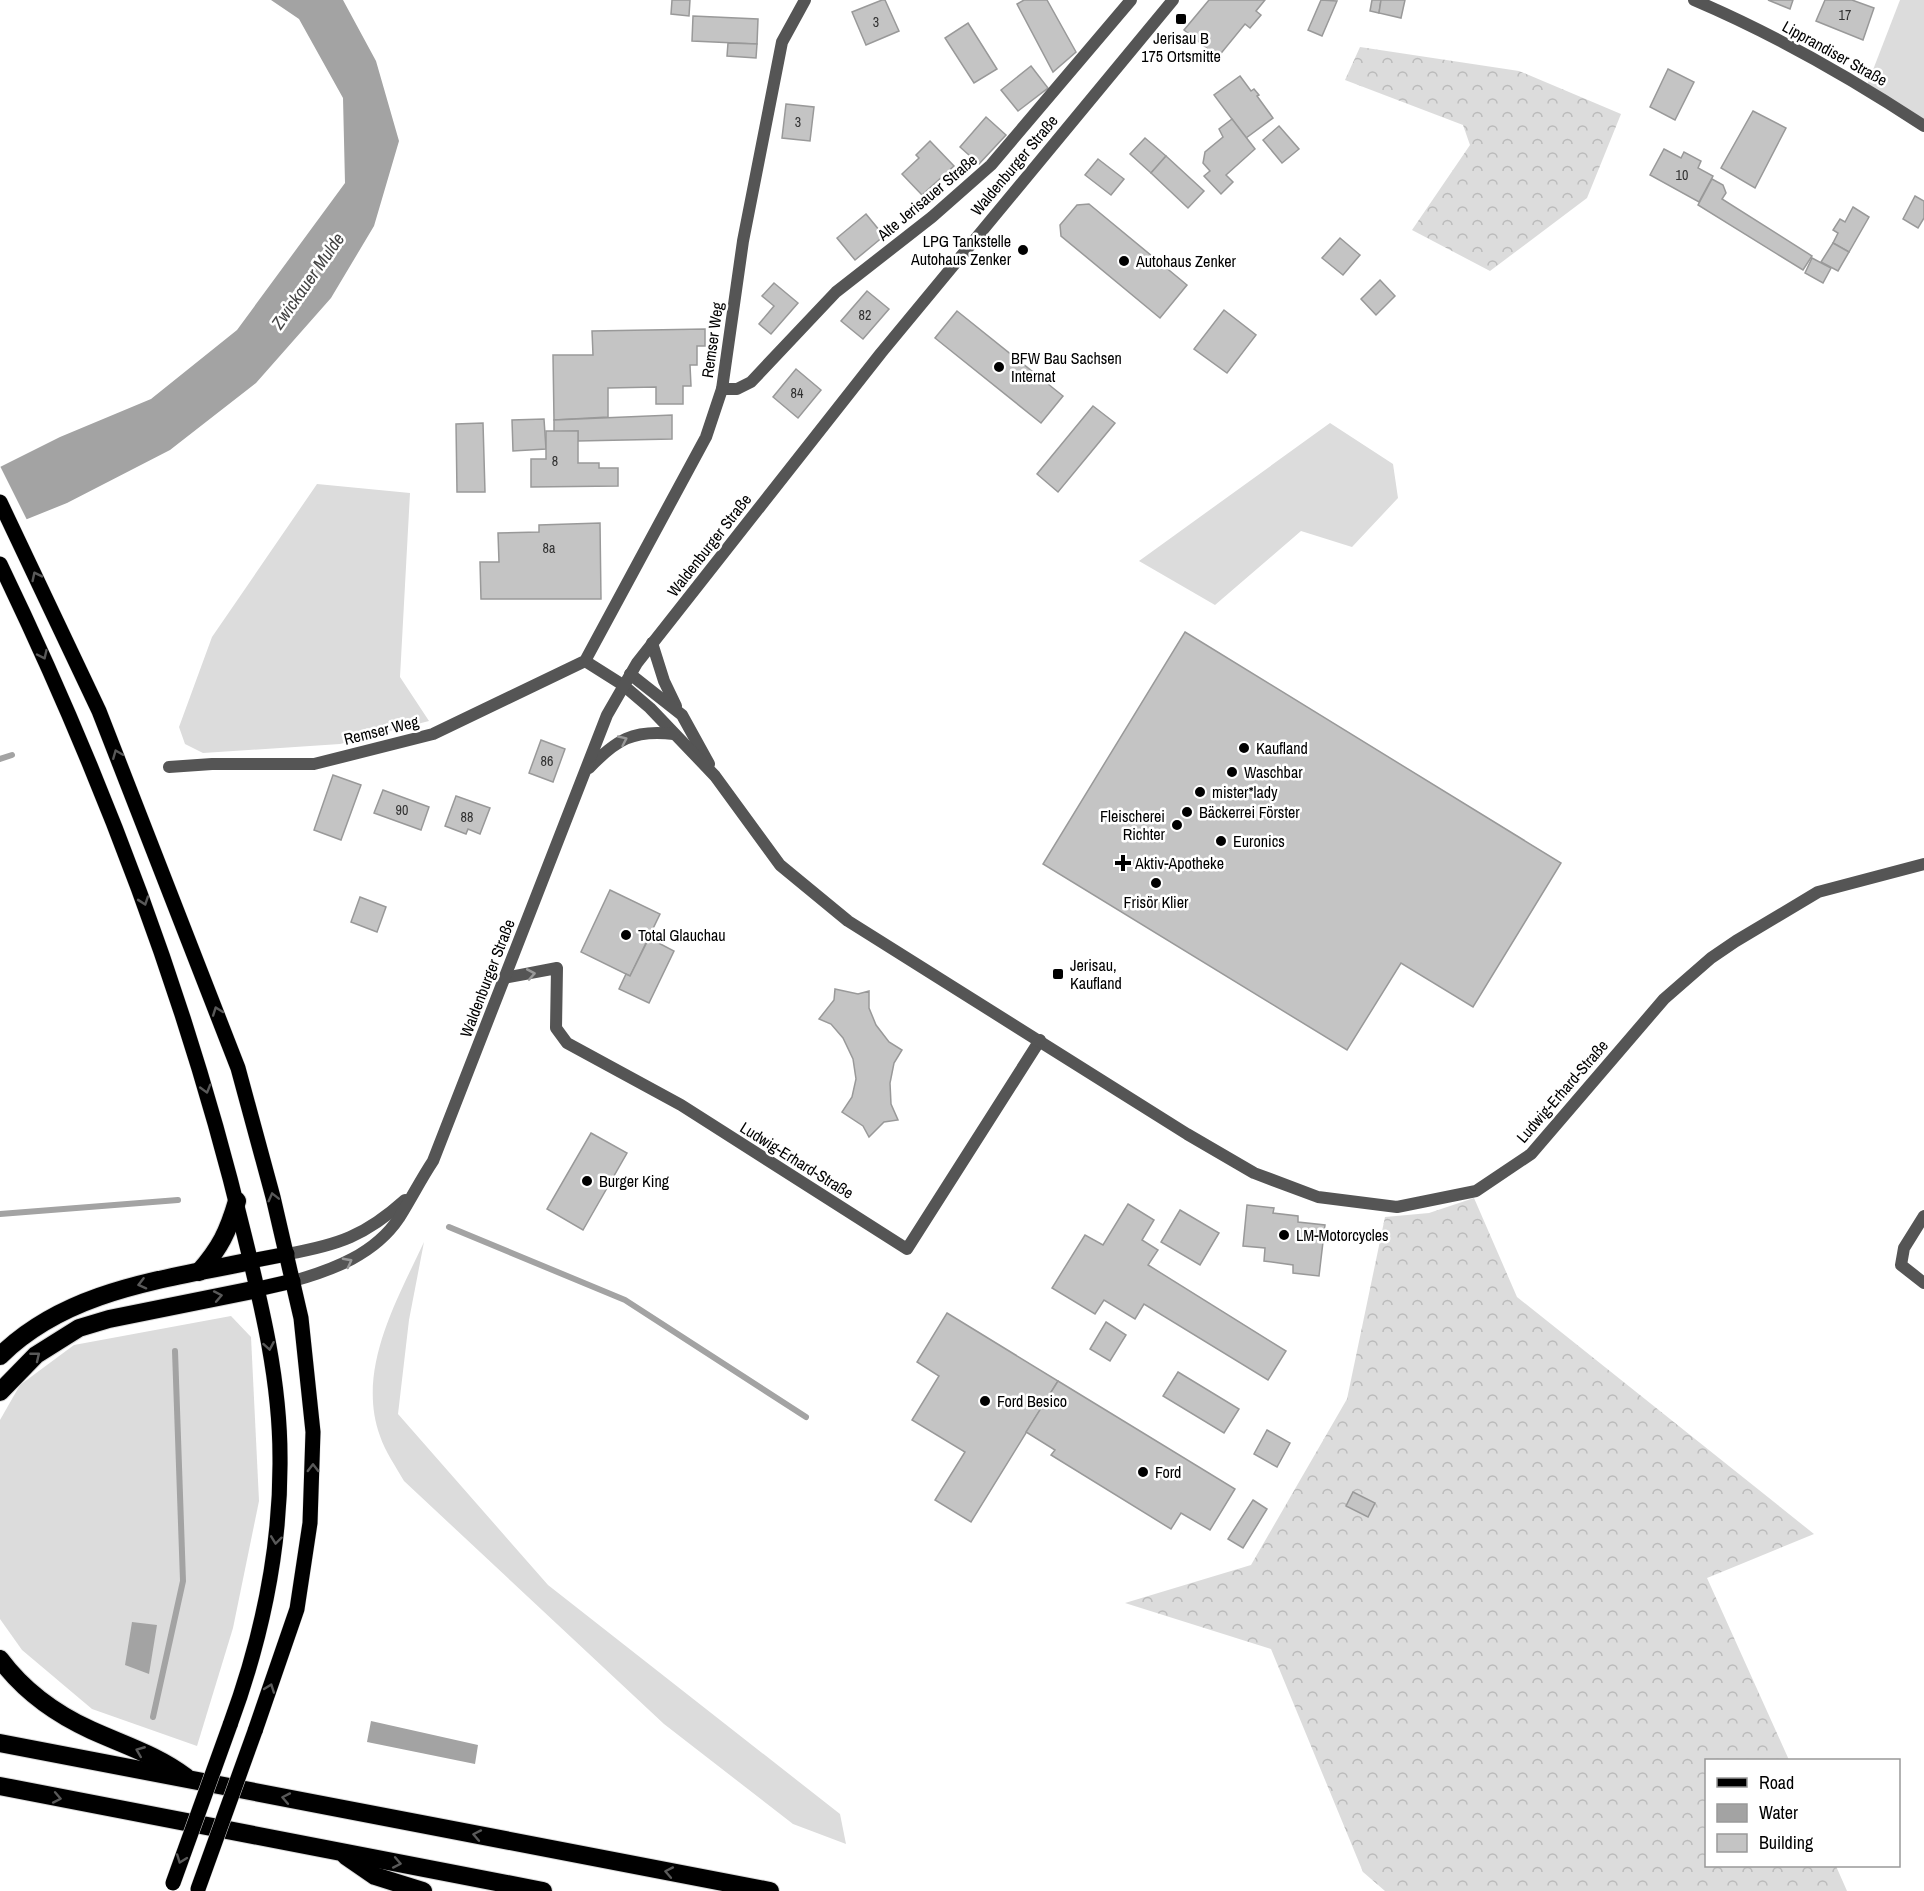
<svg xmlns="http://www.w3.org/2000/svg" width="1924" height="1891" viewBox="0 0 1924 1891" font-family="'Archivo Narrow',sans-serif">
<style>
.grass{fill:#dcdcdc}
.forest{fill:url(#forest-crowns)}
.water{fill:#a3a3a3}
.pier{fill:#fff}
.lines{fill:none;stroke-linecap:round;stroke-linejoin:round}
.stream{stroke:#a3a3a3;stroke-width:6}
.building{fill:#c4c4c4;stroke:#999;stroke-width:1.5}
.primary-casing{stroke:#dbdbdb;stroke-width:16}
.motorway-casing{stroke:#dbdbdb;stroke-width:20}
.minor{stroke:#555;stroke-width:12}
.tertiary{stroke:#555;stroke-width:12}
.primary{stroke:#000;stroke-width:15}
.motorway{stroke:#000;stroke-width:18}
.primary-bridge-casing{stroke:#dbdbdb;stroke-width:16;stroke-linecap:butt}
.primary-bridge{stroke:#000;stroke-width:15}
.oneway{stroke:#595959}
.oneway2{stroke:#999}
.poi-dot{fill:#000;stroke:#fff;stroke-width:2}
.labels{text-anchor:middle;stroke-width:5;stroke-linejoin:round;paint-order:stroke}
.number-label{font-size:14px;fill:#313131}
.poi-label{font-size:16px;fill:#000;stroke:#fff;text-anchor:start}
.street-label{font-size:16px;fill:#000;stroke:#fff}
.water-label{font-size:18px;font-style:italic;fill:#444;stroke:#fff}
</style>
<defs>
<pattern id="forest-crowns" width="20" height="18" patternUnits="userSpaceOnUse" patternTransform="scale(1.5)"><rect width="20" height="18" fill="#dcdcdc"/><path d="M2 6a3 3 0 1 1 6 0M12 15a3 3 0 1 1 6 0" fill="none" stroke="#bbb"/></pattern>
</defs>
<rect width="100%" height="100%" fill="#fff"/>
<g class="grass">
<polygon points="1900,0 1924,0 1924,126 1866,88"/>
<polygon points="1330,423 1393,464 1398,498 1352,547 1301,531 1215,605 1139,561"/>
<polygon points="317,484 410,493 400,677 429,721 340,744 203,753 185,744 179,727 212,637"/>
<path d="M424 1242 409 1320 398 1414 548 1585 840 1814 846 1844 793 1824 664 1724 404 1481C396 1467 385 1451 380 1436 356 1370 397 1300 424 1242Z"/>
<polygon points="231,1316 251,1337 259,1501 233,1628 197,1746 92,1709 22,1650 0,1619 0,1420 20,1385 74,1345"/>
</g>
<g class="forest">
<polygon points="1360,47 1519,71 1621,114 1587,198 1490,271 1412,230 1470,145 1463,125 1345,80"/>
<polygon points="1474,1198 1517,1297 1814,1534 1707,1578 1789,1760 1706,1760 1706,1866 1836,1866 1847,1891 1385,1891 1363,1872 1271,1649 1125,1603 1251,1565 1347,1399 1385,1217 1429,1213"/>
</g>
<g class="water">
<polygon points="271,0 343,0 376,61 399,141 374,226 331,298 256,383 170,450 67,503 0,530 0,467 60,437 151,399 237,330 345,183 343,98 299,19"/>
<polygon points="132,1622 157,1625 149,1674 125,1665"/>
<polygon points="371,1721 478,1745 475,1764 367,1742"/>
</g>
<polygon class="pier" points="0,466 28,522 0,533"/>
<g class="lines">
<g class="stream">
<polyline points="0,759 12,755"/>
<polyline points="0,1214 178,1200"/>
<polyline points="449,1227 625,1300 806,1417"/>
<polyline points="153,1717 183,1581 175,1351"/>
</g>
</g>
<g class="building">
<polygon points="672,0 690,0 689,16 671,14"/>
<polygon points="882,0 885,0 899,31 866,45 852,12"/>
<polygon points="1024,0 1047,0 1076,52 1053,72 1017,4"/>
<polygon points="1209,0 1265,0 1256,11 1261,15 1250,28 1245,24 1218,57 1184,30"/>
<polygon points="1321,0 1337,1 1322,36 1308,30"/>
<polygon points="1372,0 1381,0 1379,13 1370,11"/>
<polygon points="1381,0 1405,0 1401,18 1379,13"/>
<polygon points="1768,0 1793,0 1790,9"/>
<polygon points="1825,0 1852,0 1874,8 1863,40 1816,21"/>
<polygon points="693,16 758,19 757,44 692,41"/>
<polygon points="968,23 997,69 974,83 945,38"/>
<polygon points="728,43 757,44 756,58 727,56"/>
<polygon points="1031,66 1048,88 1018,111 1001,90"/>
<polygon points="1668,69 1694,82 1675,120 1650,107"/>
<polygon points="1240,76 1251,91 1254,89 1259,95 1257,96 1273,118 1246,138 1214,95"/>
<polygon points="786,104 814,107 810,141 782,138"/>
<polygon points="1753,111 1786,128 1755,188 1721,168"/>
<polygon points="986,117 1006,135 979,164 960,147"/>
<polygon points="1232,119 1255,149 1226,175 1233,182 1221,194 1204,176 1210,171 1203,163 1205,152 1223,137 1219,129"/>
<polygon points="1279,126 1299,149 1282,163 1263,140"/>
<polygon points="1145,138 1166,156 1151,173 1130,154"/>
<polygon points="930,141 954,166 922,195 902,174 919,158 916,155"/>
<polygon points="1664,149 1681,158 1684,152 1701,161 1698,168 1713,176 1699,202 1650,175"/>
<polygon points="1166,156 1204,191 1188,208 1151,173"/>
<polygon points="1098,159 1124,179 1111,195 1085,175"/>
<polygon points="1712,179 1723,185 1726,193 1722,199 1812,256 1803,270 1698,205"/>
<polygon points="1915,196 1924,201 1924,218 1918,228 1903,219"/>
<polygon points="1089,204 1187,285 1160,318 1061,236 1060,225 1077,205"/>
<polygon points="1853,207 1869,217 1849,252 1833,243 1838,233 1833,230 1840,219 1845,222"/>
<polygon points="866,214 884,236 855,260 837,238"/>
<polygon points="1340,238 1360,255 1343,275 1322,258"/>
<polygon points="1833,243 1849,252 1838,271 1821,262"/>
<polygon points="1812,258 1831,268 1823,283 1805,273"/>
<polygon points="1380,280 1395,296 1376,315 1361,299"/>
<polygon points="774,283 798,303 771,334 759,324 774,306 762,296"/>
<polygon points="867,291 889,309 863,339 841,321"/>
<polygon points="1224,310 1256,335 1227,373 1194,349"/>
<polygon points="957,311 1063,396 1041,423 935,338"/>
<polygon points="705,329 705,346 697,346 697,365 690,365 691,386 683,386 683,404 656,404 656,387 608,388 608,417 554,420 553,355 593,355 592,331"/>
<polygon points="796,369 821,390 798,418 773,397"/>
<polygon points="1093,406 1115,423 1058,492 1037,474"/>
<polygon points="672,415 672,439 578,441 578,431 554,432 554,420"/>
<polygon points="544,419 546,449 513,451 512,420"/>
<polygon points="483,423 485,492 457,492 456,424"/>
<polygon points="546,431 578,431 578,463 599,463 599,468 618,468 618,486 531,487 531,459 546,459"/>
<polygon points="600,523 601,599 481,599 480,562 499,562 498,533 539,532 539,525"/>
<polygon points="1185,632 1561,863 1473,1007 1401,963 1347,1050 1043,864"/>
<polygon points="541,740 565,749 553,782 529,773"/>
<polygon points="333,775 361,785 341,840 314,830"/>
<polygon points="383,790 429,807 421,830 374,813"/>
<polygon points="456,796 490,808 480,834 468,829 466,834 445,826"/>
<polygon points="610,890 660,914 630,976 581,952"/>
<polygon points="360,897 386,907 377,932 351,922"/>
<polygon points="649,938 674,951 649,1003 619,989 626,974 630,976"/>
<polygon points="835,989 858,994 869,991 869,1008 876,1025 889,1042 902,1050 894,1063 890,1083 891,1104 898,1120 884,1122 869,1137 863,1126 842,1112 852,1097 856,1079 853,1059 843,1038 831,1024 819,1019 834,1000"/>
<polygon points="591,1133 627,1153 583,1230 547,1209"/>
<polygon points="1128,1204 1154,1220 1142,1240 1158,1250 1148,1265 1286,1351 1268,1380 1144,1304 1135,1319 1104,1300 1095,1314 1052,1288 1085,1235 1103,1245"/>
<polygon points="1247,1205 1274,1208 1273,1213 1298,1216 1298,1222 1325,1225 1319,1276 1293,1273 1293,1265 1264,1261 1265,1248 1243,1246"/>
<polygon points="1180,1210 1219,1233 1200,1265 1161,1242"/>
<polygon points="947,1313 1058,1381 971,1522 935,1500 965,1452 912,1420 939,1376 917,1362"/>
<polygon points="1106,1322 1126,1335 1110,1361 1090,1349"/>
<polygon points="1178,1372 1239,1409 1224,1433 1163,1396"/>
<polygon points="1058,1381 1235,1489 1210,1530 1181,1513 1171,1529 1051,1455 1055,1450 1026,1432"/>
<polygon points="1267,1430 1290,1443 1277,1467 1254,1454"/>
<polygon points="1353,1492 1375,1503 1368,1517 1346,1506"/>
<polygon points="1253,1500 1267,1509 1243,1548 1228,1539"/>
</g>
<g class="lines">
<g class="primary-casing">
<g id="primary">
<polyline points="0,502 99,711 238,1068 273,1197 301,1318 313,1432 310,1523 297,1609 255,1731"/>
<path d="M0 564C104 780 188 1001 244 1234 262 1307 280 1381 280 1457 281 1550 262 1638 230 1725"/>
<polyline points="251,1261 287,1254"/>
<polyline points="258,1289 293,1281"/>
</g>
</g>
<g class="motorway-casing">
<g id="motorway">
<path d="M199 1272C220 1248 228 1232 237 1201"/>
<path d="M0 1356C67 1290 162 1280 251 1261"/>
<polyline points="0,1392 36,1355 79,1328 109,1319 258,1289"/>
<path d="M0 1659C23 1690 56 1714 91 1730 124 1745 157 1755 186 1777"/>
<polyline points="0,1743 770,1891"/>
<polyline points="0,1786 543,1891"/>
<polyline points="346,1856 375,1876 423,1891"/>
</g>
</g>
<g class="minor">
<path d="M1694 0C1774 34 1851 78 1924 126"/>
<polyline points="722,389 737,389 751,382 836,292 932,217 991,165 1131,0"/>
<polyline points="585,661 623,685"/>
<polyline points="169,767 212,764 314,764 433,734 585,661 706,437 722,389 743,241 782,42 805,0"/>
<polyline points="504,978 557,968 556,1028 567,1043 681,1105 907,1249 1040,1040"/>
<polyline points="1924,1216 1904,1248 1901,1265 1924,1283"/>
</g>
<g class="tertiary">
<polyline points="652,643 664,681 676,706"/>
<polyline points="630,674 682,715 709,764"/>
<polyline points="623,685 650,708 715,776 780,865 848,921 1187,1134 1254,1173 1318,1197 1397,1207 1476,1191 1531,1154 1664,999 1711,958 1736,941 1818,892 1924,864"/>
<path d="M589 768C616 740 633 729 674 734"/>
<path d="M287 1254C338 1245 365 1236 405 1200"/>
<path d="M293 1281C333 1270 375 1254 399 1218 411 1199 421 1179 433 1161L607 715 637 663 881 353 1173 0"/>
</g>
<use href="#primary" class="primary"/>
<use href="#motorway" class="motorway"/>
<g class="primary-bridge-casing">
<g id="primary-bridge">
<polyline points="173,1883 230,1725"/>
<polyline points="198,1889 255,1731"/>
</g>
</g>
<use href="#primary-bridge" class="primary-bridge"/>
</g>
<defs><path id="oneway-chevron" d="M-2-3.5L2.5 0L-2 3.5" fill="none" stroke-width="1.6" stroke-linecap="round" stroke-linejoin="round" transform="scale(1.5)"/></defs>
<g class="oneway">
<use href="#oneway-chevron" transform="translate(36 576) rotate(-116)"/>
<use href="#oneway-chevron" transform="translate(43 655) rotate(65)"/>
<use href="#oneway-chevron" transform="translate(117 754) rotate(-112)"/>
<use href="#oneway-chevron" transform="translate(144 901) rotate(71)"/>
<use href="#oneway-chevron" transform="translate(217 1011) rotate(-110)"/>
<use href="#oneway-chevron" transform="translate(206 1089) rotate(74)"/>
<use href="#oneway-chevron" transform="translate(273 1197) rotate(-104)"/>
<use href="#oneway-chevron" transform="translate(142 1284) rotate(166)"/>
<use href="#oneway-chevron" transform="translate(218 1296) rotate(-11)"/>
<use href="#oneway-chevron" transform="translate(269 1346) rotate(80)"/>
<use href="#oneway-chevron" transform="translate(36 1356) rotate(-39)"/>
<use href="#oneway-chevron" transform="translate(313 1468) rotate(-90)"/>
<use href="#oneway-chevron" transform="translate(276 1540) rotate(97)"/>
<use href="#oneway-chevron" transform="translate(270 1688) rotate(-70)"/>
<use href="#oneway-chevron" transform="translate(140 1751) rotate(-158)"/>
<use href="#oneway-chevron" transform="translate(57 1798) rotate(11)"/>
<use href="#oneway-chevron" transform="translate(286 1798) rotate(-169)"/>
<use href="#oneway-chevron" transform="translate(477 1835) rotate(-169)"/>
<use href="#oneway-chevron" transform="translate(181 1859) rotate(110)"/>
<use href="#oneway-chevron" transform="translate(397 1863) rotate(11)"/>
<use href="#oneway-chevron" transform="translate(669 1872) rotate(-169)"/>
</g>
<g class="oneway2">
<use href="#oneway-chevron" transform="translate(623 740) rotate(-25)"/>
<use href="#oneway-chevron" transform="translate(531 974) rotate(-10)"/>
<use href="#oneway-chevron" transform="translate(348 1262) rotate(-28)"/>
</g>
<g class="poi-dot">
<rect x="1175" y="13" width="12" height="12" rx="3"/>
<circle cx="1023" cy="250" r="6"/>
<circle cx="1124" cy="261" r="6"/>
<circle cx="999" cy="367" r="6"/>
<circle cx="1244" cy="748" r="6"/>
<circle cx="1232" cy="772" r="6"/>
<circle cx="1200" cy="792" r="6"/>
<circle cx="1187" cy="812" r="6"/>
<circle cx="1177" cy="825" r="6"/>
<circle cx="1221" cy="841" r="6"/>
<path d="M1120 854h6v6h6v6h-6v6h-6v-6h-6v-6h6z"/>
<circle cx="1156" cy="883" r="6"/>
<circle cx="626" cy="935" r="6"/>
<rect x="1052" y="968" width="12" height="12" rx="3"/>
<circle cx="587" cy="1181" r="6"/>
<circle cx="1284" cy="1235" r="6"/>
<circle cx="985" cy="1401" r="6"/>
<circle cx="1143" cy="1472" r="6"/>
</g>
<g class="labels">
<g class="number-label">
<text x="1845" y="20">17</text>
<text x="876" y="27">3</text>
<text x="798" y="127">3</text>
<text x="1682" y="180">10</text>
<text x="865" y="320">82</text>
<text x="797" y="398">84</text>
<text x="555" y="466">8</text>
<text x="549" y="553">8a</text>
<text x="547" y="766">86</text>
<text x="402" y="815">90</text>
<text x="467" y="822">88</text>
</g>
<g class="poi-label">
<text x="1181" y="44" text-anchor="middle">Jerisau B<tspan x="1181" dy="18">175 Ortsmitte</tspan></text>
<text x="1011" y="247" text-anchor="end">LPG Tankstelle<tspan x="1011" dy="18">Autohaus Zenker</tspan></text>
<text x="1136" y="267">Autohaus Zenker</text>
<text x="1011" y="364">BFW Bau Sachsen<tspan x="1011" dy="18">Internat</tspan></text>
<text x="1256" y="754">Kaufland</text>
<text x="1244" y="778">Waschbar</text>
<text x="1212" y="798">mister*lady</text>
<text x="1199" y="818">Bäckerrei Förster</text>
<text x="1165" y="822" text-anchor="end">Fleischerei<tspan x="1165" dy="18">Richter</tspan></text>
<text x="1233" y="847">Euronics</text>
<text x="1135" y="869">Aktiv-Apotheke</text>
<text x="1156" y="908" text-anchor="middle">Frisör Klier</text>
<text x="638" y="941">Total Glauchau</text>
<text x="1070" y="971">Jerisau,<tspan x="1070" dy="18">Kaufland</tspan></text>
<text x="599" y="1187">Burger King</text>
<text x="1296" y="1241">LM-Motorcycles</text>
<text x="997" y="1407">Ford Besico</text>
<text x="1155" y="1478">Ford</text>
</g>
<g class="street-label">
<text transform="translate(1835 53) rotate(29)" y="6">Lipprandiser Straße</text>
<text transform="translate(1014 165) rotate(-50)" y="6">Waldenburger Straße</text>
<text transform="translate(927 197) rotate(-40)" y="6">Alte Jerisauer Straße</text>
<text transform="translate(712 340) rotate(-82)" y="6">Remser Weg</text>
<text transform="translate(709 545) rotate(-52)" y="6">Waldenburger Straße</text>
<text transform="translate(381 730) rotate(-14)" y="6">Remser Weg</text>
<text transform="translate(487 978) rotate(-69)" y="6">Waldenburger Straße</text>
<text transform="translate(1562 1091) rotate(-49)" y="6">Ludwig-Erhard-Straße</text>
<text transform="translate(797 1160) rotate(32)" y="6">Ludwig-Erhard-Straße</text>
</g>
<g class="water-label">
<text transform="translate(308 281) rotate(-55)" y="6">Zwickauer Mulde</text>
</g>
</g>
<rect x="1705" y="1759" width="195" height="108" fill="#ffffff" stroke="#999999" stroke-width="1.5"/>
<rect x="1717" y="1778" width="30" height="9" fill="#000000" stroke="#999999" stroke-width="1.5"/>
<text x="1759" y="1789" font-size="18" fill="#000000">Road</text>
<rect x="1717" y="1804" width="30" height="18" fill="#a3a3a3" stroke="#999999" stroke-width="1.5"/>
<text x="1759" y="1819" font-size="18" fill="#000000">Water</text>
<rect x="1717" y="1834" width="30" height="18" fill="#c4c4c4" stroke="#999999" stroke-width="1.5"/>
<text x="1759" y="1849" font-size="18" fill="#000000">Building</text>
</svg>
